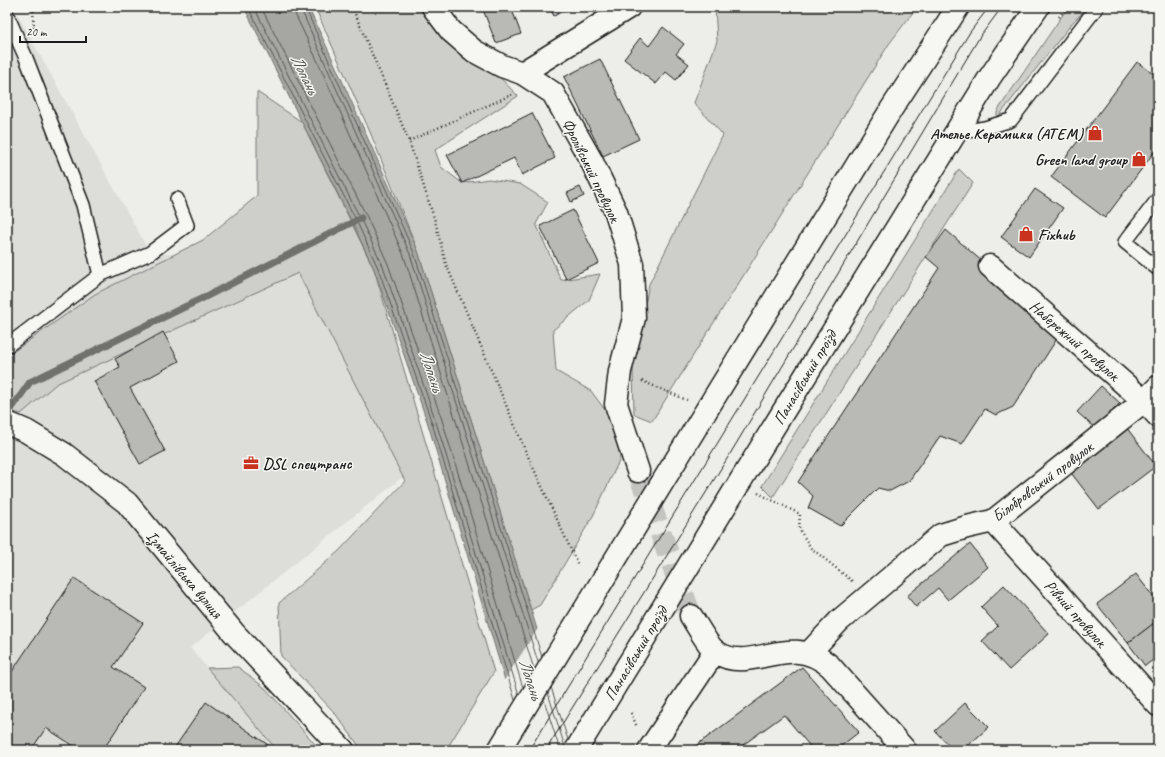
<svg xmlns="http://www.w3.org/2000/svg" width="1165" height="757" viewBox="0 0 1165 757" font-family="Caveat,sans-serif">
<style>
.built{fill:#ddddda}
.green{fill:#cececb;stroke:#757574}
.water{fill:#a6a6a3;stroke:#6f6f6d}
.pier{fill:#edede9}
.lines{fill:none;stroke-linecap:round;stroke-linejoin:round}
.shore{stroke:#535352;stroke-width:1}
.stream{stroke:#6f6f6d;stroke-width:7}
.building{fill:#b9b9b6;stroke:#1c1c1c}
.street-tunnel{stroke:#c3c3c0;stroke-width:22;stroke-dasharray:22 11;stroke-linecap:butt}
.lane-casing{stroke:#1c1c1c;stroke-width:16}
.street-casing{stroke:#1c1c1c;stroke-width:25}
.primary-casing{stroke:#1c1c1c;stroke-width:25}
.path{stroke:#1c1c1c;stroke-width:2.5;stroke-dasharray:1 3;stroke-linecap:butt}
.lane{stroke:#f6f6f2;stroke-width:13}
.street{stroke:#f6f6f2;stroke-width:22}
.primary{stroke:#f6f6f2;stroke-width:22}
.tram{stroke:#1c1c1c;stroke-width:1}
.primary-bridge-casing{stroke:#1c1c1c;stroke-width:25;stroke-linecap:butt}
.primary-bridge{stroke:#f6f6f2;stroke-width:22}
.labels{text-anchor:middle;stroke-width:3;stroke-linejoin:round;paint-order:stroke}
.poi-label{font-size:16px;font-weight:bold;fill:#1c1c1c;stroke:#f6f6f2;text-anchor:end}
.street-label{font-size:16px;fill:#1c1c1c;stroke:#f6f6f2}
.water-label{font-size:17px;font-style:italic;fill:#535352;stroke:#f6f6f2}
</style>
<rect width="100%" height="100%" fill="#edede9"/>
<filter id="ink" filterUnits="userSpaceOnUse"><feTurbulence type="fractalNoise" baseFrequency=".025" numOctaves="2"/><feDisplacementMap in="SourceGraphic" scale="8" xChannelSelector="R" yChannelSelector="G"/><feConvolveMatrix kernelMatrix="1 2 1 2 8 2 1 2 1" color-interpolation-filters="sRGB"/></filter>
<g filter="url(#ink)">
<polygon class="built" points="7,7 12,7 21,21 150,253 308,263 405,475 190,648 277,750 7,750"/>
<g class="green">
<polygon points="315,7 438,7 470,47 518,96 435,150 441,167 462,183 489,179 520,184 548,202 536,224 561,280 600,274 589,300 553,330 556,371 591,391 617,426 620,459 593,516 540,605 531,610 418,251 370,132"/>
<polygon points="715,7 917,7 889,44 652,421 634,414 633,366 649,284 723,135 694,103 717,41"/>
<polygon points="1068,7 1088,7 1073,22 995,121 998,110"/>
<polygon points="257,92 302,122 374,269 494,672 446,750 362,750 334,712 281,656 279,603 339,551 405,481 298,273 56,384 21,414 7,410 7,356 95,294 203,240 257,196"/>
<polygon points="959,169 973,183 773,497 762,486"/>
<polygon points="238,667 265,688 315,744 317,750 277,750 207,668"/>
</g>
<polygon class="water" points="244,7 308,7 332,58 418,251 575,750 526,750 428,424 374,269 352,222"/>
<polygon class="pier" points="539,627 576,744 565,750 524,750 503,682"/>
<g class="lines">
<g class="shore">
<polyline points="248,7 356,220 378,268 432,423 515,700"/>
<polyline points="254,7 360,218 383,266 436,422 519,695"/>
<polyline points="261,7 366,215 388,264 442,420 523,688"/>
<polyline points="293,7 295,14 319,64 404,256 534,669"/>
<polyline points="300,7 410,254 538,662"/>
<polyline points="305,7 414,253 542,657"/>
<polyline points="551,687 568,740"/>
<polyline points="548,693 565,747"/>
<polyline points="544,700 560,750"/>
</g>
<polyline class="stream" points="7,415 30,382 201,299 361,218"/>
</g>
<g class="building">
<polygon points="482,7 511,7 521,34 496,43"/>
<polygon points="549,7 570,7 554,16"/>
<polygon points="663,27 684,44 676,54 689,64 676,80 666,72 656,84 624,59 640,38 649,46"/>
<polygon points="600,59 639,139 603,156 564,77"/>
<polygon points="1137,62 1158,77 1158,147 1105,218 1051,177"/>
<polygon points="532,113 555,158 522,175 514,158 462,183 447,155"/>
<polygon points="580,187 584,196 571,202 567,193"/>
<polygon points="1035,189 1063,208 1029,257 1001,237"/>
<polygon points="573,210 599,263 566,279 540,226"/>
<polygon points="946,230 1062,331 1013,407 996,415 985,409 962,444 940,436 909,481 890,491 878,488 840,526 808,508 813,496 798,482 939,268 926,257"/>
<polygon points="163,332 179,361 130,388 165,451 140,464 94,381 120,367 115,359"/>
<polygon points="1101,386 1120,403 1096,429 1077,412"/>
<polygon points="1126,427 1156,466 1099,509 1068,469"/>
<polygon points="970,544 988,567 948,600 938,588 916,607 907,596"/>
<polygon points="1136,574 1158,603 1158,620 1128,643 1097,604"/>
<polygon points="74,578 143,623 113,667 144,687 103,750 80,750 46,728 31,750 7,750 7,679"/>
<polygon points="1004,585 1049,634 1009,670 982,641 998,626 981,607"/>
<polygon points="1158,620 1158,656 1145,666 1128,643"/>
<polygon points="802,667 859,732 836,750 813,750 784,715 736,750 690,750"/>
<polygon points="206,702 274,749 274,750 173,750"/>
<polygon points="965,703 989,727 963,750 953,750 935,731"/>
</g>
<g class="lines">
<polyline class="street-tunnel" points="638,471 691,616"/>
<g class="lane-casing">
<g id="lane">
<polyline points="7,15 26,58 83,205 100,275 7,346"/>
<polyline points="955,133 985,128 1011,120 1097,7"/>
<polyline points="1158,199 1125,242 1158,269"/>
<polyline points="100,275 150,253 187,225 177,199"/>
</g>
</g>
<g class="street-casing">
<g id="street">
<polyline points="433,7 451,31 474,51 502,66 522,73 553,93 592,162 616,212 632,264 634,318 620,371 616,404 638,471"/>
<polyline points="522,73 629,7"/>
<polyline points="990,266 1144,401 1158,416"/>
<polyline points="7,423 26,431 64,454 127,503 234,633 343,750"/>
<polyline points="993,521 1158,705"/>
<path d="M691 616C697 625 708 646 716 652 752 676 787 630 830 666L905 750"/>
<polyline points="809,653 839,621 941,535 967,527 993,521 1144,401 1158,387"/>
<polyline points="649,750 715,651"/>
</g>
</g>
<g class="primary-casing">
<g id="primary">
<polyline points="709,406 892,108 958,7"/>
<polyline points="741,480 990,77 1038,7"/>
</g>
</g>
<g class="path">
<polyline points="33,7 34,30"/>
<polyline points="352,7 409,141 435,221 446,264 526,452 578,565"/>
<polyline points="1059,17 1067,7"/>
<polyline points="409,141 513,94"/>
<polyline points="642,381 687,400"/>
<polyline points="758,493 800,514 799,529 811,548 852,581"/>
<polyline points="631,713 637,727"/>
</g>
<use href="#lane" class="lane"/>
<use href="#street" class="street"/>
<use href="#primary" class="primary"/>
<g class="tram">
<polyline points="529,750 970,32 989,7"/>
<polyline points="546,750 730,454 979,38 1002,7"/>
</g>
<g class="primary-bridge-casing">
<g id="primary-bridge">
<polyline points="499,750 709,406"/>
<polyline points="576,750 741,480"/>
</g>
</g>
<use href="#primary-bridge" class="primary-bridge"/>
</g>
</g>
<defs>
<g id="shop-bare" transform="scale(1.2)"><path d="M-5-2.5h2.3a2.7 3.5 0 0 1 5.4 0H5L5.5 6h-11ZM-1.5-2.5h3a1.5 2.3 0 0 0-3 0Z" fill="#c8321e" stroke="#f6f6f2" stroke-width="2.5" paint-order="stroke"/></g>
<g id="office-bare" transform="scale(1.2)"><path d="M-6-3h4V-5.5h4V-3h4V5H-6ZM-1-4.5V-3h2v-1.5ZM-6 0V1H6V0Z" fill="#c8321e" stroke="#f6f6f2" stroke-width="2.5" paint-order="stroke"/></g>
</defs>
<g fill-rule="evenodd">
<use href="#shop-bare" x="1095" y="133"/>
<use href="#shop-bare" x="1139" y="159"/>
<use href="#shop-bare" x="1026" y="234"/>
<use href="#office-bare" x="251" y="463"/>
</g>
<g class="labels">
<g class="poi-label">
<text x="1083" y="139">Ателье Керамики (АТЕМ)</text>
<text x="1127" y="165">Green land group</text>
<text x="1038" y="240" text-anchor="start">Fixhub</text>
<text x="263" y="469" text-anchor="start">DSL спецтранс</text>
</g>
<g class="street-label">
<text transform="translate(592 170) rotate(64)" y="6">Фролівський провулок</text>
<text transform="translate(1075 340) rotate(41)" y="6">Набережний провулок</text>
<text transform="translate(804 377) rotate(-59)" y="6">Панасівський проїзд</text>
<text transform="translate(1042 481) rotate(-37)" y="6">Білобровський провулок</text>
<text transform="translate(185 574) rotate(50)" y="6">Ізмайлівська вулиця</text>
<text transform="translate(1076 613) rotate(48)" y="6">Рівний провулок</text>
<text transform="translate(635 653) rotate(-59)" y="6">Панасівський проїзд</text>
</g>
<g class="water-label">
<text transform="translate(305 74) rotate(64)" y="6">Лопань</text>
<text transform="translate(432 371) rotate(72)" y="6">Лопань</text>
<text transform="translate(531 679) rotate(72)" y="6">Лопань</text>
</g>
</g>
<rect width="1165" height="757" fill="none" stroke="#f6f6f2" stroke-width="24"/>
<rect x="12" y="12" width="1141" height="733" fill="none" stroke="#1c1c1c" stroke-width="1.5" filter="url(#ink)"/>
<path d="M20 36v6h66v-6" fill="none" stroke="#1c1c1c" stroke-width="2"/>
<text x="26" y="36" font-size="12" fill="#1c1c1c" stroke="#f6f6f2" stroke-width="3" paint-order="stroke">20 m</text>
</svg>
